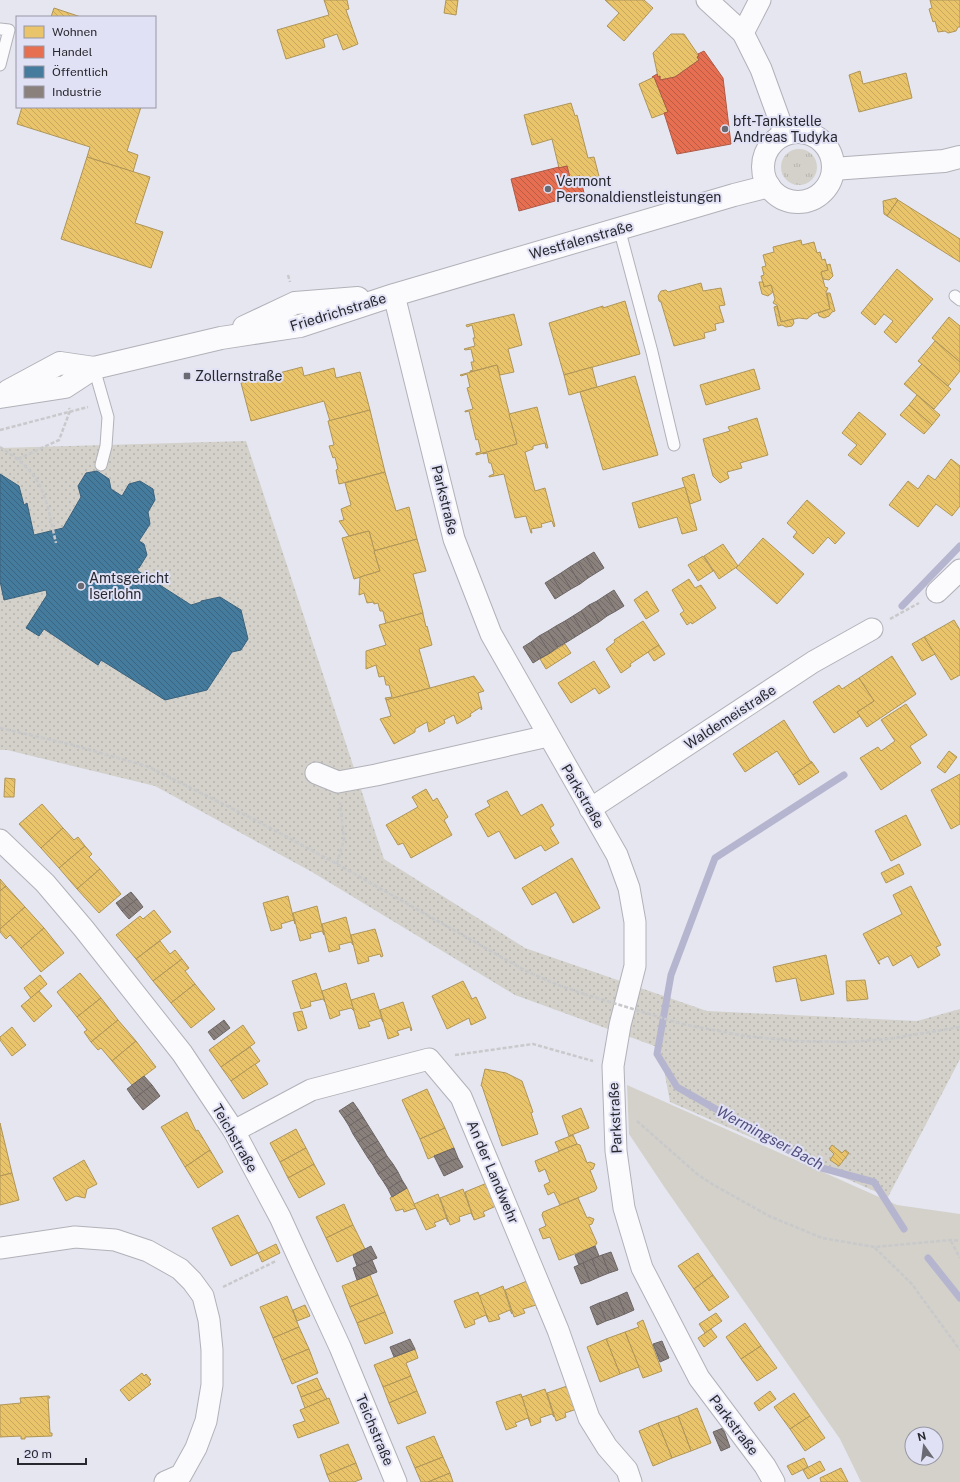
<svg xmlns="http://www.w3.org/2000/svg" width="960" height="1482" viewBox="0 0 960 1482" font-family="'Public Sans',sans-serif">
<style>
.grass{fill:url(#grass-tufts)}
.park{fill:url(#park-dots)}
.garden{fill:#d3d1ca;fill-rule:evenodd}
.homes{fill:url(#homes-back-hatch);stroke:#af9558}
.shops{fill:url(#shops-back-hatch);stroke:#ae5a47}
.public{fill:url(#public-back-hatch);stroke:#3c627c}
.industry{fill:url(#industry-back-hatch);stroke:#6d6665}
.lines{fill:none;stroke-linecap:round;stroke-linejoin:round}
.stream{stroke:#b6b5cf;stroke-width:7}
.lane-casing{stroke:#b1b1b9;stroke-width:13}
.street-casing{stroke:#b1b1b9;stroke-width:23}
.secondary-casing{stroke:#b1b1b9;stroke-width:24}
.path{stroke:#c9c9cc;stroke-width:2.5;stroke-dasharray:4 2;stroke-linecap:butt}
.lane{stroke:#fbfbfd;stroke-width:11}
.street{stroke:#fbfbfd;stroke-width:21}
.secondary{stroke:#fbfbfd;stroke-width:22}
.path-bridge{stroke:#c9c9cc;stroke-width:2.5;stroke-dasharray:4 2;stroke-linecap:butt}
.poi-dot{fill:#6a6a73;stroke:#e1e1f5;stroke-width:1.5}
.labels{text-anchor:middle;stroke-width:4;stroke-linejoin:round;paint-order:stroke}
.poi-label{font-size:14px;fill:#28282f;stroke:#e1e1f5;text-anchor:start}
.street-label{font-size:14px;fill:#28282f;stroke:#e1e1f5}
.water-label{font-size:15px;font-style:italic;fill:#524e7d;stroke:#e1e1f5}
</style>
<defs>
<pattern id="grass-tufts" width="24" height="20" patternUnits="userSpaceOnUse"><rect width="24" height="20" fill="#d3d1ca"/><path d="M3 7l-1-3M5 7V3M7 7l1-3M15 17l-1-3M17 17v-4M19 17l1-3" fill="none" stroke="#b5b3ae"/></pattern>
<pattern id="park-dots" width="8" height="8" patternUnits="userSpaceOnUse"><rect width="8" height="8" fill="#d3d1ca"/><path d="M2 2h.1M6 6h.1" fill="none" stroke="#b5b3ae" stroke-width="1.8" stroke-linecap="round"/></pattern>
<pattern id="homes-back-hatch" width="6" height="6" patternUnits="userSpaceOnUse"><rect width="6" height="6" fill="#e9c46a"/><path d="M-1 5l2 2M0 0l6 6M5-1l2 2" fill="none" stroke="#c8a85c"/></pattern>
<pattern id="shops-back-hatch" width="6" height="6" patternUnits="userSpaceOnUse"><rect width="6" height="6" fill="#e76f51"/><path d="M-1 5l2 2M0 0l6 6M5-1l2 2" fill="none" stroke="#bb5b44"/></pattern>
<pattern id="public-back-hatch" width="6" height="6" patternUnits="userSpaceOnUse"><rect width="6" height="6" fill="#457b9d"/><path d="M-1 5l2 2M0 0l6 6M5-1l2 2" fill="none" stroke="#3a6580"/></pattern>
<pattern id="industry-back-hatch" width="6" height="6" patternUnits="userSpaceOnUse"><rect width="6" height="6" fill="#8a817c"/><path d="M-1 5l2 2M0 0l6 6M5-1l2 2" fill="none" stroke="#716a66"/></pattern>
</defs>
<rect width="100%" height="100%" fill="#e6e6f1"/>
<circle class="grass" cx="799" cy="167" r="18"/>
<polygon class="park" points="246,441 384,859 525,948 707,1011 917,1021 960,1009 960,1059 888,1197 670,1102 660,1048 515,995 312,872 155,786 7,750 0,750 0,448"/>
<path class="garden" d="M627 1085 897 1205 960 1214V1482H861L840 1439 665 1188 629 1134ZM912 1434H936V1458H912Z"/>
<g class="homes">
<polygon points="324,0 347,0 349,9 346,10 358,44 343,50 337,34 323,39 325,47 286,59 277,30 329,15"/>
<polygon points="446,0 458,0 456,15 444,13"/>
<polygon points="605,0 644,0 653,8 624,41 607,26 619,13"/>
<polygon points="930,0 960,0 960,27 958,27 956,31 948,33 945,31 938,32 935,21 933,22 929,9 932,8"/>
<polygon points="54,8 81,17 51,17"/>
<polygon points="671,34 684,34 699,56 697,57 699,60 675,77 660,80 660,76 658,77 653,53"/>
<polygon points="860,71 863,84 906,73 912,98 859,112 849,75"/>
<polygon points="654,77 668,112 652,118 639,84"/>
<polygon points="571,103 575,116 577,115 588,158 594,157 600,180 582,185 580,176 570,178 567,166 559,168 552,139 532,145 524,115"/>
<polygon points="22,107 141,107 127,151 138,155 133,172 87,157 90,147 17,124"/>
<polygon points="87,157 150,177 135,223 163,232 151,268 61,239"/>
<polygon points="896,198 898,200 887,216 884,214 883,201"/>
<polygon points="898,200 960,239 960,262 887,216"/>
<polygon points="801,240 802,245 814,242 817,253 820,252 822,260 825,259 828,270 821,272 825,287 828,288 826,292 830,309 813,314 807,319 799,318 781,322 777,305 773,303 775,299 771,285 764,287 761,276 764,275 762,267 766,266 763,255 774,252 773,247"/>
<polygon points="830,264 833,276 829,280 823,279 821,272 828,270 827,265"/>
<polygon points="897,269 933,299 896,343 884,332 893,321 884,314 875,325 861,313"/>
<polygon points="759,282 763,282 764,287 771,285 773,292 768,296 762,294"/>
<polygon points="701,283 703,291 721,288 725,305 719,306 724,322 715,324 716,330 704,333 705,338 674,346 661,302 659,301 658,296 661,291 666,290 668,292"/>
<polygon points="827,293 830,293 835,311 832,312 829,316 824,318 819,316 818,313 830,309"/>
<polygon points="625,301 640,354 564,375 549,323 603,306 603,308"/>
<polygon points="777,306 781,322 793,319 794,323 792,326 786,327 782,325 778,326 774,307"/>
<polygon points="514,314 522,345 508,349 514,372 500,375 497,365 470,372 470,371 473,370 471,362 474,362 471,349 465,350 464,349 475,346 473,338 475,338 472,325 467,327 466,325"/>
<polygon points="949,317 960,326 960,362 932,338"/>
<polygon points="935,341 960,362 960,371 948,386 918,361"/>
<polygon points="922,364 951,389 934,409 904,384"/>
<polygon points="497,365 517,444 476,455 476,453 481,452 478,439 476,440 469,411 465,412 465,411 473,409 467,388 470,387 467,374 461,376 460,375"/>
<polygon points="302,367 304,376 334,368 336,378 360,372 370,410 330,421 324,401 251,421 241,383"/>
<polygon points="592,367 597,387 569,395 564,375"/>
<polygon points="754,369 760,389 706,405 700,385"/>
<polygon points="635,376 658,455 603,470 580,392"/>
<polygon points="917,395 940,415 932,425 909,405"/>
<polygon points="909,405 932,425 924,434 900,415"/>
<polygon points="537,407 548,448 546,448 545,443 533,446 533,449 525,452 535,491 545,488 555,526 554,527 552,521 541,524 542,527 531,529 532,533 531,533 526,516 515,518 504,474 489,477 489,476 494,474 491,463 489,463 487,453 483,454 483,453 517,444 509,414"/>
<polygon points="370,410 385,472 339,484 336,470 338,469 335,457 333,458 329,446 334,445 328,421"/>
<polygon points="859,412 886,434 861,465 848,455 857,445 842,433"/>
<polygon points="757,418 768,455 740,463 742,468 727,472 729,478 720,483 713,476 703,439 730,431 728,427"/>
<polygon points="951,459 960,466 960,506 952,516 936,504 918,527 889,505 908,481 918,489 928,475 935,480"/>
<polygon points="385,472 396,511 409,507 417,539 374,551 369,531 349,536 339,521 344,520 341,509 351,505 345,483"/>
<polygon points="694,474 701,500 690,504 682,478"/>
<polygon points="685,487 697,530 682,534 677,517 639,528 632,503"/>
<polygon points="807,500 845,533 835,544 828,537 813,554 793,537 797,532 787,523"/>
<polygon points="369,531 380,571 354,579 342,538"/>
<polygon points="763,538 804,574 777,604 736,568"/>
<polygon points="417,539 426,571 413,574 423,613 386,624 383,611 380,611 378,603 374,604 373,602 367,603 364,593 359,595 360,577 380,571 374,551"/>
<polygon points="723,544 738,566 719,579 704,556"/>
<polygon points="703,556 713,571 698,581 688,565"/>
<polygon points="689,579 695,588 701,585 716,608 692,624 691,622 687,625 680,614 684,611 672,590"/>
<polygon points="647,591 659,611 646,619 634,600"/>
<polygon points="423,613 423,614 426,627 427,626 432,645 419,649 430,688 386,700 385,698 392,697 389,685 386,685 384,676 379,677 376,665 366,669 366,651 386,645 379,625"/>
<polygon points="954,620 960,630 960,675 951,680 924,637"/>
<polygon points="643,621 659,645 630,664 631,666 621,673 606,649 615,642 614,640"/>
<polygon points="924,637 935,654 922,661 912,644"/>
<polygon points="565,644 571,653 546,669 540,659"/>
<polygon points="659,645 665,654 654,661 648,652"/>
<polygon points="892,656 916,694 867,727 857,712 874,701 859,678"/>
<polygon points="594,661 610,687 599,694 595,688 571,703 558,683"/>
<polygon points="474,676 484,691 478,693 482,709 481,710 481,707 470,714 471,716 457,724 454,715 444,720 445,723 429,732 427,722 415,729 415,732 394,744 380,719 391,716 386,700"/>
<polygon points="859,678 874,701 857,712 860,716 834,733 813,702 839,685 842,689"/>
<polygon points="906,704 927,735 910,746 921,763 881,790 860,758 878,747 881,751 895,741 881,720"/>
<polygon points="784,720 810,761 812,762 793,775 777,751 745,772 733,754"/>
<polygon points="949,751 957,757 945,773 937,767"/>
<polygon points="812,762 819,772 799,785 793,775"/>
<polygon points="960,774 960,824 951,829 931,790"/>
<polygon points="5,778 15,779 14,797 4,797"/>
<polygon points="426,789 433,801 437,798 448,817 444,820 452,835 411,858 403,843 398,845 386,825 418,807 412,797"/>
<polygon points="507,791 521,816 542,804 554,825 550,828 559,843 545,851 541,845 515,859 499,831 488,837 475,814 490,806 487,801"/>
<polygon points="42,804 63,828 41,848 19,824"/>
<polygon points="906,815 921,845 891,861 875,831"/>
<polygon points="63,828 74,840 78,837 85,846 59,868 41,848"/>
<polygon points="85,846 92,854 89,857 100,869 77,889 59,868"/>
<polygon points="572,858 600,908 573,923 556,892 532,905 522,888"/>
<polygon points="899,864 904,874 886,883 881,873"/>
<polygon points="100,869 121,894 99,913 77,889"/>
<polygon points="0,879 6,886 0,891"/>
<polygon points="6,886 25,907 0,929 0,891"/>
<polygon points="911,886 941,945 936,947 940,955 918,968 911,955 893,966 888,956 878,961 880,964 879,964 863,934 902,914 893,895"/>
<polygon points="288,896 295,924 294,920 281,924 282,928 271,931 263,903"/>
<polygon points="317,906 324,935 322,931 310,934 311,938 300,941 293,913"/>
<polygon points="25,907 44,928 21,948 10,935 6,939 0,932 0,929"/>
<polygon points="154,910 171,932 136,959 116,935 140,916 143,919"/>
<polygon points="346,917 353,945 351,942 339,945 340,949 329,952 322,924"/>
<polygon points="44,928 64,953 41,972 21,948"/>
<polygon points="375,929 383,956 381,957 380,954 368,957 369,961 358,964 351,935"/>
<polygon points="160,941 170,954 175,950 182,959 153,981 136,959"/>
<polygon points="826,955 834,994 801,1001 796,978 776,982 773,967"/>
<polygon points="182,959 189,968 185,971 195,984 171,1003 153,981"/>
<polygon points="80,973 101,998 77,1017 57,992"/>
<polygon points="316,973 325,1002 323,999 310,1002 311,1006 301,1009 292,981"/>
<polygon points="40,975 47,984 31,998 24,988"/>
<polygon points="865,980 868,999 847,1001 846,981"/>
<polygon points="463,981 472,999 476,997 486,1018 471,1025 469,1018 447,1029 432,996"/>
<polygon points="346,983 354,1011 351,1008 339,1011 340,1015 330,1019 322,991"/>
<polygon points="195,984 215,1009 191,1028 171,1003"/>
<polygon points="39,991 52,1006 34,1022 21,1006"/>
<polygon points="374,993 383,1022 381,1018 368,1022 370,1026 359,1029 351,1000"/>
<polygon points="101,998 118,1020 91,1042 84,1032 87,1030 77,1017"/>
<polygon points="403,1002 412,1030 411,1031 410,1027 397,1031 399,1035 388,1039 380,1010"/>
<polygon points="302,1011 307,1028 298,1031 293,1013"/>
<polygon points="118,1020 136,1041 112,1061 101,1048 98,1050 91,1042"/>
<polygon points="243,1025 255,1043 221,1067 209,1050"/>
<polygon points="12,1027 26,1045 12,1056 0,1040 0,1037"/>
<polygon points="136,1041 156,1067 132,1085 112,1061"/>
<polygon points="250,1047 260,1061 231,1081 221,1067"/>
<polygon points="255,1064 268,1084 243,1099 231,1081"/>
<polygon points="485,1069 506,1073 522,1081 533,1112 531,1113 538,1134 502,1146 482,1086 481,1086"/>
<polygon points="427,1089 445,1128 420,1139 402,1100"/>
<polygon points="581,1108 589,1128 569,1136 562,1116"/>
<polygon points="187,1112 196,1131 198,1130 210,1150 185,1167 161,1127"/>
<polygon points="0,1123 12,1173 0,1176"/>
<polygon points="445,1128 454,1148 428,1159 420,1139"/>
<polygon points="296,1129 306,1148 280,1162 270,1143"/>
<polygon points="573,1135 577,1144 559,1151 555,1142"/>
<polygon points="577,1144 580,1145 587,1163 590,1162 595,1164 593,1169 590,1170 597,1188 595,1191 560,1205 554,1192 548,1195 544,1185 550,1182 545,1169 539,1172 535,1161"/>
<polygon points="832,1145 842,1153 845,1150 849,1153 839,1166 830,1160 834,1154 829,1149"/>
<polygon points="306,1148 314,1164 288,1178 280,1162"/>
<polygon points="210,1150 223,1172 198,1188 185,1167"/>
<polygon points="84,1160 97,1184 87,1189 85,1198 76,1196 66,1201 53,1178"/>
<polygon points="314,1164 325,1184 299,1198 288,1178"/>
<polygon points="12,1173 19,1200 0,1205 0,1176"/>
<polygon points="487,1183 496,1206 483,1212 485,1216 474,1220 465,1192"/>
<polygon points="407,1188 416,1208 404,1212 403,1209 396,1211 390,1198"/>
<polygon points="463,1189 473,1217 471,1213 459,1217 460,1221 450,1225 440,1198"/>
<polygon points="438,1194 448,1222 446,1218 434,1223 436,1226 426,1230 414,1204"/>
<polygon points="578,1198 587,1218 589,1217 594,1219 592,1224 589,1225 597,1243 595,1246 559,1260 550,1237 543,1239 539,1229 546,1226 542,1215 543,1212"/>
<polygon points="344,1204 353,1225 326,1238 316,1217"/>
<polygon points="238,1215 258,1253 231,1266 212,1228"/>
<polygon points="353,1225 365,1249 337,1262 326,1238"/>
<polygon points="276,1244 280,1253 262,1262 258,1253"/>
<polygon points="698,1253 713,1275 694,1289 678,1266"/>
<polygon points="370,1275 378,1295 350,1307 342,1286"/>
<polygon points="713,1275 729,1297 709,1311 694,1289"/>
<polygon points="527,1281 539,1308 537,1309 536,1305 523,1309 525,1313 514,1317 505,1290"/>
<polygon points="503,1286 512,1314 510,1310 498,1315 500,1319 489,1322 479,1296"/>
<polygon points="478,1292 488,1319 486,1315 474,1320 475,1324 465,1328 454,1301"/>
<polygon points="378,1295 385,1312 357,1323 350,1307"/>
<polygon points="287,1296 299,1327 273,1338 260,1307"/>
<polygon points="305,1305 310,1316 297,1321 293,1310"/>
<polygon points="385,1312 393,1333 365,1344 357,1323"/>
<polygon points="716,1313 722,1321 705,1333 699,1324"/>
<polygon points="643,1320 662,1371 643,1378 625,1332 639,1327 637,1323"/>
<polygon points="745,1323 761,1346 741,1359 726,1337"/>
<polygon points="299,1327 309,1349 282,1360 273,1338"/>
<polygon points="711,1329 717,1337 704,1347 698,1338"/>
<polygon points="625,1332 639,1367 620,1374 606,1339"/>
<polygon points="606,1339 620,1374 600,1382 587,1347"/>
<polygon points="761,1346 777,1368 757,1381 741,1359"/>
<polygon points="309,1349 318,1373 292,1384 282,1360"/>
<polygon points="415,1349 418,1358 406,1363 411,1376 383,1387 374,1365"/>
<polygon points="142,1373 144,1376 146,1374 151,1380 149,1382 151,1384 129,1401 120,1390"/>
<polygon points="411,1376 417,1391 389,1403 383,1387"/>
<polygon points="317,1378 322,1389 301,1397 297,1386"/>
<polygon points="570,1385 577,1409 565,1413 566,1417 556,1421 547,1393"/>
<polygon points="322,1389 327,1399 305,1408 301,1397"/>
<polygon points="545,1389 554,1417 552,1414 540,1418 541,1422 531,1426 522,1397"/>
<polygon points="417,1391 426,1413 398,1424 389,1403"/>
<polygon points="770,1391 776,1399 759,1411 754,1403"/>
<polygon points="794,1393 810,1416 790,1429 774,1407"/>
<polygon points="521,1394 530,1422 528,1418 515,1423 517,1426 506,1430 496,1402"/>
<polygon points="48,1396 49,1396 50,1398 48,1398 50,1433 52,1433 52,1436 25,1437 25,1439 21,1439 21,1436 0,1437 0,1405 21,1403 20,1398"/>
<polygon points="329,1398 339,1423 298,1438 293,1425 305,1421 300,1410"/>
<polygon points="697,1408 711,1443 691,1451 678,1416"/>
<polygon points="678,1416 691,1451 672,1458 658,1423"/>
<polygon points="810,1416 825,1438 805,1451 790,1429"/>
<polygon points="658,1423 672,1458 653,1466 639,1431"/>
<polygon points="434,1436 443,1457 415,1468 406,1447"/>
<polygon points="348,1444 356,1463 327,1475 320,1455"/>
<polygon points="443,1457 450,1473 428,1482 421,1482 415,1468"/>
<polygon points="804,1458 808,1467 792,1475 787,1466"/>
<polygon points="820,1461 825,1470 808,1479 803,1470"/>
<polygon points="356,1463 362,1479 354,1482 330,1482 327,1475"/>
<polygon points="841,1468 848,1482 821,1482 820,1478"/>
<polygon points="450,1473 453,1482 428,1482"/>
</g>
<g class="shops">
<polygon points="704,51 723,78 731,144 677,154 664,113 668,112 654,77 652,77 657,74 658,77 660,76 660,80 675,77 699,60 697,57 699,56 698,54"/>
<polygon points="567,166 570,178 580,176 584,193 519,211 511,179 559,167 559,168"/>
</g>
<polygon class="public" points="97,471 109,479 111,489 122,496 129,484 140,481 153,489 155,500 148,512 150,524 139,541 144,544 147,555 139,568 137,568 138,571 191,605 201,602 201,601 220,597 241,610 248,639 241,650 232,652 207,690 165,700 101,660 98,665 44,629 39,636 26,628 47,595 46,590 4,600 0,581 0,474 19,486 24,505 27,503 34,535 63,528 81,497 78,486 86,473"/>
<g class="industry">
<polygon points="594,552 604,568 596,573 586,557"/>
<polygon points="586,557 596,573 588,578 578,562"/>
<polygon points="578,562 588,578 580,584 570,567"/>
<polygon points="570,567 580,584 571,589 561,573"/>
<polygon points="561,573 571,589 563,594 553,578"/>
<polygon points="553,578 563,594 555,599 545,583"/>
<polygon points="614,590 624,606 616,611 606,595"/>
<polygon points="606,595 616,611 607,616 597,601"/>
<polygon points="597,601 607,616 599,622 589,605"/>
<polygon points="589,605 599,622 591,627 581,611"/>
<polygon points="581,611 591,627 583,632 573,616"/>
<polygon points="573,616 583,632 575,637 565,621"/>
<polygon points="565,621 575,637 567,642 556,626"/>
<polygon points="556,626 567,642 558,647 548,631"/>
<polygon points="548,631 558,647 550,653 539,636"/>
<polygon points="539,636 550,653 541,658 531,642"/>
<polygon points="531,642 541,658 533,663 523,647"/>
<polygon points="131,892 137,899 122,911 116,903"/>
<polygon points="137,899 143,907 129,919 122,911"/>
<polygon points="224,1020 230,1028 214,1040 208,1032"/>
<polygon points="144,1076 152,1085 134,1099 127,1089"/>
<polygon points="152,1085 160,1096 143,1110 134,1099"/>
<polygon points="353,1102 358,1109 344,1118 339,1111"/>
<polygon points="358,1109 363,1117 349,1126 344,1118"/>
<polygon points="363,1117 368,1125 353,1134 349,1126"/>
<polygon points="368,1125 373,1133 358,1142 353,1134"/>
<polygon points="373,1133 378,1141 363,1150 358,1142"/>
<polygon points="378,1141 383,1149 368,1158 363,1150"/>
<polygon points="454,1148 458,1158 439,1166 434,1156"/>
<polygon points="383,1149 387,1156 373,1165 368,1158"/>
<polygon points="387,1156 393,1164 378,1174 373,1165"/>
<polygon points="458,1158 463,1167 444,1176 439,1166"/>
<polygon points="393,1164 398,1172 383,1181 378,1174"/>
<polygon points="398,1172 402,1180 388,1189 383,1181"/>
<polygon points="402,1180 407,1188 392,1197 388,1189"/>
<polygon points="371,1246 377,1258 357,1266 353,1255"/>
<polygon points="595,1246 599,1256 579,1265 575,1255"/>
<polygon points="611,1252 618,1270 609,1273 602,1255"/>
<polygon points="602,1255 609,1273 599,1277 592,1259"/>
<polygon points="592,1259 599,1277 590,1281 583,1263"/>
<polygon points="372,1260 377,1272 357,1280 353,1268"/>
<polygon points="583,1263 590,1281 581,1284 574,1267"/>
<polygon points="627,1292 634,1310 625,1314 618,1296"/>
<polygon points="618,1296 625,1314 615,1318 608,1300"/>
<polygon points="608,1300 615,1318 606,1321 599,1303"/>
<polygon points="599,1303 606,1321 597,1325 590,1307"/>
<polygon points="410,1339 415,1349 394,1357 390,1347"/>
<polygon points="662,1341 669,1358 660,1362 653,1344"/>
<polygon points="723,1428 730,1447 721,1451 713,1432"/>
</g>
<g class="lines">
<g class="stream">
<polyline points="902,606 960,546"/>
<polyline points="844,775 715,858 671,975 657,1054 677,1087 818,1167 874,1182 904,1229"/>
<polyline points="928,1258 960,1298"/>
</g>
<g class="lane-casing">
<g id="lane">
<polyline points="0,29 9,30 0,65"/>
<polyline points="619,228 652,352 674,445"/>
<polyline points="955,296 960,300"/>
<polyline points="94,368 108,417 106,446 101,465"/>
</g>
</g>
<g class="street-casing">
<g id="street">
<polyline points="707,0 743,33 761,69 785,135"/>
<polyline points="743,33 760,0"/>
<polyline points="394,295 454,539 491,634 617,855 629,888 635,922 635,966 620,1025 613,1066 616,1151 624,1208 642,1268 699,1378 765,1466 774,1482"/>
<polyline points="937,592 960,570"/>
<polyline points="316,773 338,782 376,775 548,736"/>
<polyline points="590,809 813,662 872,629"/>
<polyline points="0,840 45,883 84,929 182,1053 234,1131 280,1217 296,1252 340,1347 396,1482"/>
<polyline points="234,1131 311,1090 429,1059 461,1097 558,1330 589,1418 607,1447 627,1470 631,1482"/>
<polyline points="0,1248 75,1237 115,1240 148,1251 180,1269 192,1281 203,1296 209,1320 212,1350 212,1385 206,1421 196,1448 181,1475 165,1482"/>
</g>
</g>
<g class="secondary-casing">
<g id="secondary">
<circle cx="798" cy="167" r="35"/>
<polyline points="833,169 944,161 960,157"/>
<polyline points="244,327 295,303 358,298"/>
<polyline points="8,391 60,363 94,368"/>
<polyline points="0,397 65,387 94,368 221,338 300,326 394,295 734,195 769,186"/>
</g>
</g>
<g class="path">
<polyline points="288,275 290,282"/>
<polyline points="0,430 88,407"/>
<path d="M0 447C12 455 24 463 33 475 47 492 51 523 56 543"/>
<polyline points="18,459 59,440 70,411 69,408"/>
<polyline points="890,619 919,603"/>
<polyline points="0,728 73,745 149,767 259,822 337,864 526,971 558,985 584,994"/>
<polyline points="337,864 344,839 340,803"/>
<polyline points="682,1024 745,1036 795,1041 848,1042 888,1039 960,1027"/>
<polyline points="455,1055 533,1044 593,1061"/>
<polyline points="637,1121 697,1174 712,1184 769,1216 822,1238 875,1247 951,1240 960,1241"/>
<polyline points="951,1241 960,1258"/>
<polyline points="875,1248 911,1283 960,1350"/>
<polyline points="223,1287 276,1261"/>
</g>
<use href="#lane" class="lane"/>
<use href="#street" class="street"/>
<use href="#secondary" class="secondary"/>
<polyline class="path-bridge" points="584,994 682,1024"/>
</g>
<g class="poi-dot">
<circle cx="725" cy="129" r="4"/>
<circle cx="548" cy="189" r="4"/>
<rect x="183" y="372" width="8" height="8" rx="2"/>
<circle cx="81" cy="586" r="4"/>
</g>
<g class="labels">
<g class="poi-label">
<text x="733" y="126">bft-Tankstelle<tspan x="733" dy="16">Andreas Tudyka</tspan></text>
<text x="556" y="186">Vermont<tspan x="556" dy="16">Personaldienstleistungen</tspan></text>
<text x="195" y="381">Zollernstraße</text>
<text x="89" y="583">Amtsgericht<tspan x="89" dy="16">Iserlohn</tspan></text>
</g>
<g class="street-label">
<text transform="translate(581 240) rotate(-16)" y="5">Westfalenstraße</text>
<text transform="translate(338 312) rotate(-17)" y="5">Friedrichstraße</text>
<text transform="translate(445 500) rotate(76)" y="5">Parkstraße</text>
<text transform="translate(730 717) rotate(-33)" y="5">Waldemeistraße</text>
<text transform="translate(583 796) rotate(60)" y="5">Parkstraße</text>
<text transform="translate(615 1118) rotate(-93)" y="5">Parkstraße</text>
<text transform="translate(235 1138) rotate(60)" y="5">Teichstraße</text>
<text transform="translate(493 1172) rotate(67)" y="5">An der Landwehr</text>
<text transform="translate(734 1425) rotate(53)" y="5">Parkstraße</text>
<text transform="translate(375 1430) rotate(67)" y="5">Teichstraße</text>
</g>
<g class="water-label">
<text transform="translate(770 1138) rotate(28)" y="5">Wermingser Bach</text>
</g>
</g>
<rect x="16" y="16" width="140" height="92" fill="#e1e1f5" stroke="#9797a6"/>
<rect x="24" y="26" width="20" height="12" fill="#e9c46a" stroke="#9797a6"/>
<text x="52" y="36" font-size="12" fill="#28282f">Wohnen</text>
<rect x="24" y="46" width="20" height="12" fill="#e76f51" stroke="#9797a6"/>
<text x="52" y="56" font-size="12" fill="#28282f">Handel</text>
<rect x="24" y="66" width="20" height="12" fill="#457b9d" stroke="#9797a6"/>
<text x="52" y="76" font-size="12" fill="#28282f">Öffentlich</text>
<rect x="24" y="86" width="20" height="12" fill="#8a817c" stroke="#9797a6"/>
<text x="52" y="96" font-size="12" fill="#28282f">Industrie</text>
<g transform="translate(924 1446) rotate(346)"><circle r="19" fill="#e1e1f5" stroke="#9797a6"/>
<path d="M0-3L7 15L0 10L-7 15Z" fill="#6a6a73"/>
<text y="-6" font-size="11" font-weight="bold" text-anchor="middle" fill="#28282f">N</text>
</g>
<path d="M18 1458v6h68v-6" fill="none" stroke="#28282f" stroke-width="2"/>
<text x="24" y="1458" font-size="12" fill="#28282f" stroke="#e1e1f5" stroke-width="3" paint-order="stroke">20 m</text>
</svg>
